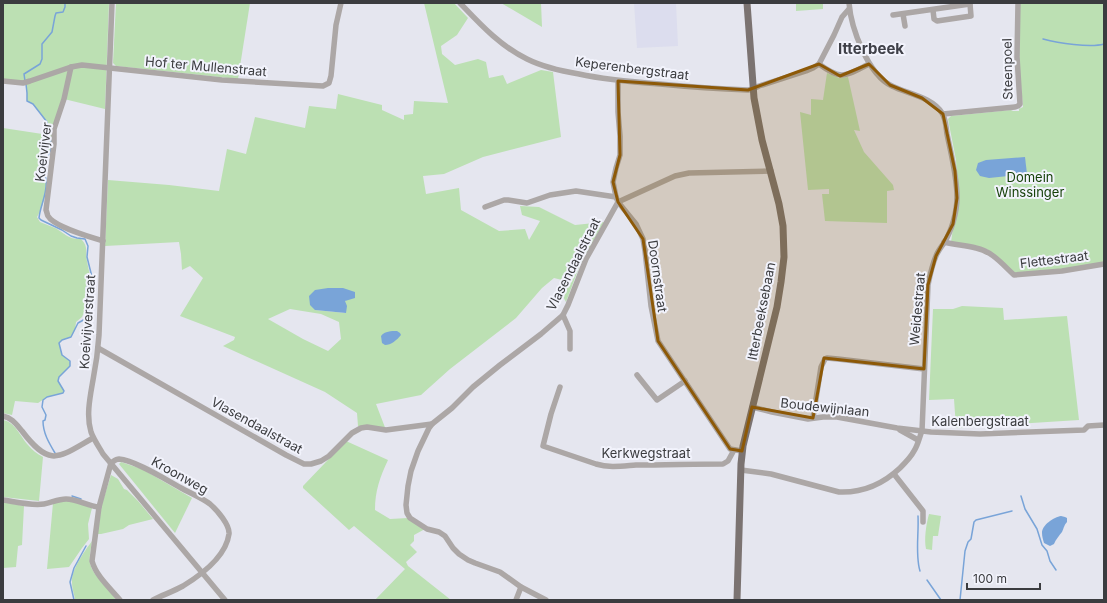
<svg xmlns="http://www.w3.org/2000/svg" width="1107" height="603" viewBox="0 0 1107 603" font-family="Inter,sans-serif">
<style>
.built{fill:#dcddee}
.green{fill:#bce0b3;fill-rule:evenodd}
.water{fill:#79a4d8}
.lines{fill:none;stroke-linecap:round;stroke-linejoin:round}
.stream{stroke:#79a4d8;stroke-width:1.5}
.minor{stroke:#aca7a6;stroke-width:5.5}
.major{stroke:#7b7371;stroke-width:7}
.marked{fill:#8d5907;fill-opacity:0.2;stroke:#8d5907;stroke-width:3;stroke-linejoin:round}
.labels{text-anchor:middle;stroke-width:4;stroke-linejoin:round;paint-order:stroke}
.street-label{font-size:13px;fill:#3b3c3f;stroke:#f2f3fc}
.park-label{font-size:13px;fill:#164109;stroke:#f2f3fc}
.quarter-label{font-size:15px;font-weight:bold;fill:#3f4048;stroke:#f2f3fc}
</style>
<rect width="100%" height="100%" fill="#e5e6ef"/>
<polygon class="built" points="634,3 676,3 678,46 637,48"/>
<g class="green">
<path d="M3 3H109L105 109 64 99 53 143H51C51 153 49 151 46 158 44 163 44 167 42 171 44 174 46 177 46 181 47 192 43 207 37 217L40 222C45 224 50 226 55 228 66 234 67 239 81 239 89 247 85 252 87 261 88 267 89 272 91 278L85 288 90 299 82 317 76 322 75 330 71 337 62 340 59 343 62 355 70 361V366L59 377 58 381 64 391 63 393 47 397 38 403 15 401 12 415 3 413V128L49 135 47 122 33 104 27 101V93L26 84 3 79Z"/>
<polygon points="116,3 250,3 238,79 116,66 113,63"/>
<path d="M424 3H454L468 18 457 35 441 46 442 54 455 65 478 59 486 62 489 78 503 75 507 84 541 70 553 72 561 137 483 157 444 174 423 176 426 194 459 188 461 210 499 231 525 229 529 240 540 221 522 215 520 206 539 207 575 225 604 222 580 265 566 302 562 295 566 281 554 278 542 288 516 318 450 369 421 395 376 404 386 430 361 428 358 426 357 413 325 392 223 346 234 340 235 337 180 316 203 278 190 266 182 270 181 254 179 242 105 246 108 180 169 185 219 191 227 149 246 154 255 117 305 128 309 106 336 109 338 94 382 105V110L404 120V115L413 114 414 101 448 103ZM355 292 345 301 346 313 315 310ZM290 309 321 314 339 322 341 339 328 351 303 339 268 319Z"/>
<polygon points="501,3 541,3 542,27"/>
<polygon points="796,3 823,3 823,9 796,11"/>
<polygon points="1020,3 1104,3 1104,262 1062,269 1016,274 987,249 951,242 958,195 956,160 948,119 951,116 1011,110 1013,111 1019,111 1019,109 1023,107 1019,64"/>
<polygon points="827,73 839,78 848,77 860,131 854,130 864,152 893,185 894,190 887,191 887,223 825,221 822,194 829,194 829,189 808,190 800,112 811,115 811,99 823,100"/>
<polygon points="962,306 1003,308 1004,320 1067,316 1079,420 956,428 954,399 929,400 933,309 953,309"/>
<path d="M3 420C15 422 20 436 28 445 32 450 37 454 43 457L39 501 3 497Z"/>
<path d="M346 441 388 460C380 477 375 491 375 510L390 519 408 518 425 529 414 535V541L410 545 417 552 406 562 408 566 451 600H375L405 569 354 526 349 530 303 488V486Z"/>
<polygon points="121,462 142,469 192,498 175,533 119,464"/>
<polygon points="111,475 118,479 124,489 127,490 138,501 153,519 129,525 123,529 101,534 97,534 102,504"/>
<polygon points="64,501 72,501 92,508 88,524 89,539 82,548 69,567 47,569 53,503"/>
<polygon points="3,502 24,506 22,545 18,546 16,567 3,568"/>
<path d="M929 514 941 516 938 536H933L932 550 926 549C924 539 926 525 929 514Z"/>
<path d="M92 541C91 548 89 557 90 564 94 578 109 587 116 600H76L75 599C74 594 72 588 72 583 71 570 84 552 92 541Z"/>
</g>
<g class="water">
<polygon points="1025,157 1027,174 989,178 980,176 976,170 978,163 986,160"/>
<polygon points="328,288 343,288 355,292 355,298 345,301 347,306 346,313 315,310 310,305 309,296 315,290"/>
<path d="M397 331 400 333 401 335C397 340 391 345 385 345L382 343 381 336C385 331 391 331 397 331Z"/>
<path d="M1061 516 1065 517 1067 518V522C1064 525 1064 528 1062 532 1059 536 1056 539 1054 544L1050 546 1044 543C1043 540 1042 536 1042 533 1042 525 1054 517 1061 516Z"/>
</g>
<g class="lines">
<g class="stream">
<path d="M1043 39C1058 43 1090 48 1104 44"/>
<polyline points="25,81 24,74 40,64 42,59 42,44 52,32 55,16 56,13 63,12 65,7 65,3"/>
<path d="M26 84 27 93V101L33 104 47 122 49 136 51 139V150L46 159 45 166 42 171C44 174 46 177 46 180 48 192 40 206 39 218L41 220 62 230 71 236 77 238 85 239 88 246 87 257 92 277C92 282 87 285 86 290L91 296V299L89 311 87 318 78 323 71 337 62 340 59 343 62 355 70 361V366L59 377 58 381 64 391 63 393 47 397 43 400 42 407 46 415 45 420 43 421C43 433 49 443 55 453"/>
<polyline points="72,496 81,499"/>
<polyline points="1021,496 1025,509 1037,529 1042,545 1047,551 1050,561 1056,570"/>
<path d="M918 516C919 533 915 555 920 571"/>
<polyline points="927,580 941,600"/>
<polyline points="74,600 70,582 74,568 86,546"/>
<polyline points="960,600 965,551 968,542 971,539 974,522 976,520 1012,511"/>
</g>
<g class="minor">
<path d="M112 3 99 335C98 350 96 365 93 380 90 397 86 416 91 432 94 440 99 447 103 454L225 600"/>
<path d="M460 3C480 24 500 46 527 59 543 67 561 71 579 74 606 80 633 82 660 84 690 87 719 89 748 90L753 89 759 86 806 71 813 68 819 64 834 35 842 17 849 9"/>
<polyline points="933,10 934,19 937,21 971,16 970,4"/>
<polyline points="903,14 905,26"/>
<polyline points="893,15 970,4 970,3"/>
<path d="M819 64C842 81 845 76 869 64"/>
<path d="M71 67 64 99 54 129V144L46 210C47 212 47 214 48 216 54 227 91 237 103 241"/>
<polyline points="3,81 23,83 30,81 71,67 82,65 222,80 323,86 329,83 331,76 336,25 341,3"/>
<polyline points="618,81 618,112 620,136 620,155 616,168 613,182 616,197 618,202 636,224 643,239 645,251 651,306 658,341 730,449 742,451"/>
<polyline points="943,114 1015,107 1018,106 1020,104 1017,57 1018,3"/>
<polyline points="485,207 504,200 508,200 527,203 550,195 576,191 616,197"/>
<path d="M944 242C955 245 965 245 976 248 992 251 1003 265 1014 275L1062 271 1104 264"/>
<polyline points="563,315 570,331 570,349"/>
<polyline points="98,348 286,455 304,464 311,464 321,461 329,456 352,433 361,428 367,427 386,430 432,424"/>
<polyline points="637,375 657,400 685,381"/>
<path d="M560 387 551 414 543 446 596 464C609 468 622 466 636 465 665 465 694 464 723 464L728 461 734 450"/>
<polyline points="752,407 772,412 808,419 823,417 837,417 897,428 931,432 980,434 1084,430 1088,426 1104,425"/>
<path d="M3 416C12 418 16 424 22 431 50 468 58 458 93 438"/>
<polyline points="813,418 821,367 825,359 827,358 838,359 924,369"/>
<polyline points="900,430 918,440"/>
<path d="M111 463C114 461 116 459 119 459 135 460 168 481 183 489 192 494 202 498 210 504 217 510 230 525 229 534 226 556 201 575 183 586 174 591 163 595 153 600"/>
<path d="M111 463 99 507 92 561C96 576 110 588 120 600"/>
<path d="M741 470 771 474 839 492C863 493 883 484 900 468 905 463 911 457 914 451 918 445 919 438 922 431L928 285C930 275 932 265 936 256 938 251 941 247 944 243 952 230 957 212 957 197 957 176 951 154 947 134 946 128 946 119 942 113 932 97 908 94 892 86 868 75 851 28 849 3"/>
<polyline points="894,474 923,511 923,522"/>
<path d="M3 500C16 502 31 506 44 504 51 503 58 499 66 499 77 499 88 506 99 507"/>
<polyline points="516,600 521,587"/>
<polyline points="546,600 521,587 500,572 475,563 468,560 459,554 453,548 445,536 439,532 427,529 410,518 407,513 406,505 408,486 411,471 418,451 429,428 432,424 452,408 473,387 500,365 541,334 563,315 568,305 586,259 618,202 675,176 689,173 771,171"/>
</g>
<polyline class="major" points="737,600 741,464 743,446 777,307 781,282 784,257 783,226 779,204 762,140 754,98 747,3"/>
</g>
<path class="marked" d="M819 64 840 76 869 64 890 85 922 98 943 114 955 171 957 198 953 224 936 256 928 285 924 369 824 358 813 418 752 407 742 451 730 449 658 341 643 239 618 202 613 182 620 155 618 81 748 90Z"/>
<g class="labels">
<g class="street-label">
<text transform="translate(206 66) rotate(5)" y="5">Hof ter Mullenstraat</text>
<text transform="translate(632 68) rotate(7)" y="5">Keperenbergstraat</text>
<text transform="translate(1007 69) rotate(-91)" y="5">Steenpoel</text>
<text transform="translate(43 152) rotate(-83)" y="5">Koeivijver</text>
<text transform="translate(1054 259) rotate(-7)" y="5">Flettestraat</text>
<text transform="translate(573 264) rotate(-63)" y="5">Vlasendaalstraat</text>
<text transform="translate(658 276) rotate(82)" y="5">Doornstraat</text>
<text transform="translate(917 309) rotate(-85)" y="5">Weidestraat</text>
<text transform="translate(761 311) rotate(-79)" y="5">Itterbeeksebaan</text>
<text transform="translate(87 322) rotate(-86)" y="5">Koeivijverstraat</text>
<text transform="translate(825 407) rotate(6)" y="5">Boudewijnlaan</text>
<text x="980" y="426">Kalenbergstraat</text>
<text transform="translate(257 425) rotate(29)" y="5">Vlasendaalstraat</text>
<text x="646" y="458">Kerkwegstraat</text>
<text transform="translate(180 475) rotate(29)" y="5">Kroonweg</text>
</g>
<g class="park-label">
<text x="1030" y="182">Domein<tspan x="1030" dy="15">Winssinger</tspan></text>
</g>
<g class="quarter-label">
<text x="871" y="54">Itterbeek</text>
</g>
</g>
<rect width="1107" height="603" fill="none" stroke="#3b3c3f" stroke-width="8"/>
<path d="M967 583v6h73v-6" fill="none" stroke="#3b3c3f" stroke-width="2"/>
<text x="973" y="583" font-size="12" fill="#3b3c3f" stroke="#f2f3fc" stroke-width="3" paint-order="stroke">100 m</text>
</svg>
